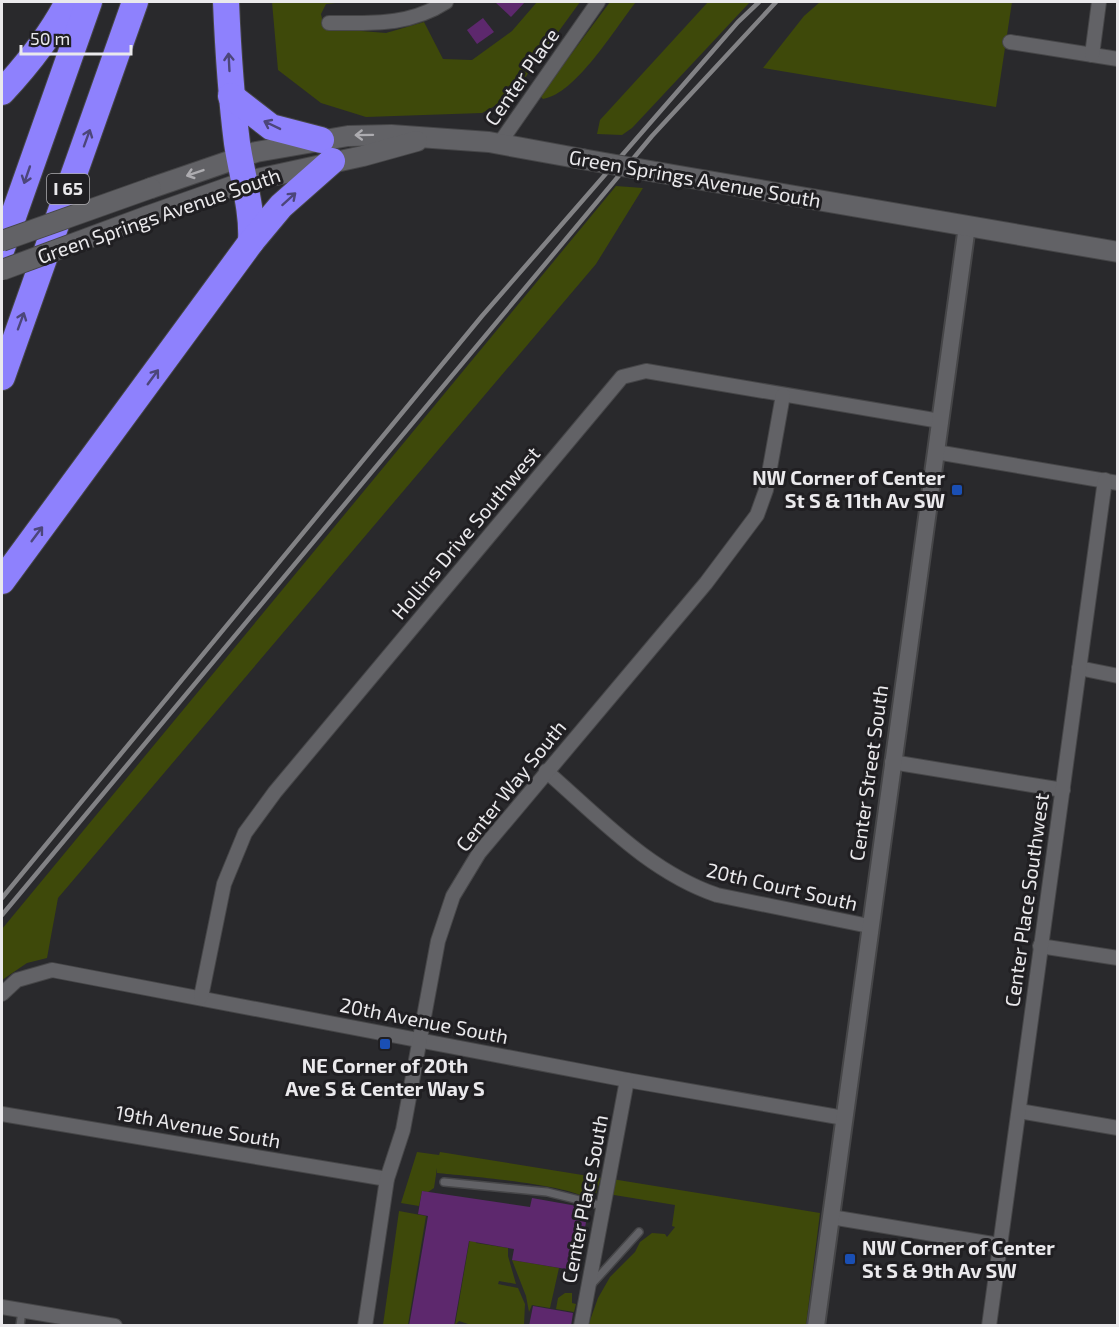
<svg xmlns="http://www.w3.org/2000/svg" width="1119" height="1327" viewBox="0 0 1119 1327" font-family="'Exo 2',sans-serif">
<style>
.green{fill:#3e490a}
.building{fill:#5d286d}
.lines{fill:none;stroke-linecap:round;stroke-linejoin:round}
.service-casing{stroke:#464648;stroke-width:10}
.minor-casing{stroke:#464648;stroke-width:16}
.tertiary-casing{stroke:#464648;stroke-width:20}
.secondary-casing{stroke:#464648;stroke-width:22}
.motorway-casing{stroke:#464648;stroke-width:28}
.service{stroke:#626266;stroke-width:7}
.minor{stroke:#626266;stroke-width:14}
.tertiary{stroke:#626266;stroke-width:16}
.secondary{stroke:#626266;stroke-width:20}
.motorway{stroke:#8e81fd;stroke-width:26}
.rail{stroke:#828285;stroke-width:4.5}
.secondary-bridge-casing{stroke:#464648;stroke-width:22;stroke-linecap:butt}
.secondary-bridge{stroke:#626266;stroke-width:20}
.oneway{stroke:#4c467a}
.oneway2{stroke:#adacb0}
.transit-dot{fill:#1a4fb4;stroke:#201f22;stroke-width:2}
.labels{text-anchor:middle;stroke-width:6;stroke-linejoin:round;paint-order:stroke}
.shield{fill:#201f22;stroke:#adacaf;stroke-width:1.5}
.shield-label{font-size:18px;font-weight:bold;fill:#eae9ec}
.street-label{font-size:20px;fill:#eae9ec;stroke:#201f22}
.poi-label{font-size:20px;font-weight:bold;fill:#eae9ec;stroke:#201f22;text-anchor:end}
</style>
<rect width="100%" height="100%" fill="#29292c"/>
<g class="green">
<polygon points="272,2 346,2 326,4 321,14 324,28 386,33 424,22 443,59 472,60 512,31 537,2 580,2 511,97 482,113 366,117 321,103 278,70"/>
<path d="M610 2H636C615 28 576 94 543 99L540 96Z"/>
<polygon points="708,2 750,2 632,128 622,135 597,134 600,120"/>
<polygon points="820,2 1012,2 996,107 763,68 804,16"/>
<polygon points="616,186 643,188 596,264 58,898 47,958 27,963 2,980 2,929"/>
<path d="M417 1152 439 1155 440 1152 601 1178 596 1194 586 1198C565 1184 467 1176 437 1173V1168L434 1188 428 1192 422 1191 419 1206 401 1203Z"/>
<polygon points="612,1179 820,1213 806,1325 588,1326 598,1298 610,1277 635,1252 640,1242 652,1233 665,1234 667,1237 675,1227 672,1226 675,1205 608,1194"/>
<polygon points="399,1211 426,1216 408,1325 383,1325"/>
<polygon points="472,1226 476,1243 508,1248 508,1256 516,1284 499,1281 498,1284 518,1288 525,1304 524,1325 471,1325 459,1321 455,1325"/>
<polygon points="512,1260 559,1268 550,1308 532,1305 529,1312 526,1296"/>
<polygon points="565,1293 572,1293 572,1303 576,1304 574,1312 556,1309 558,1298"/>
</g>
<g class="building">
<polygon points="495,2 525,2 511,17"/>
<polygon points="483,18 494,32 477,44 467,30"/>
<polygon points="422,1191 530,1207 532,1198 577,1206 576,1215 587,1216 578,1271 512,1260 514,1249 469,1241 454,1326 409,1326 428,1216 418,1214"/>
<polygon points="533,1306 573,1313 571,1326 529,1326"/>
</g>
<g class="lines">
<g class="service-casing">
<g id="service">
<polyline points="444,1182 547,1192 603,1206"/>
<polyline points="591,1285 639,1232"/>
<polyline points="20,1326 22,1310"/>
</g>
</g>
<g class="minor-casing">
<g id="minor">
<path d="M329 23C371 23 409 26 446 2"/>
<polyline points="1010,42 1118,59"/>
<polyline points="1092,55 1099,2"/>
<polyline points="499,144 598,2"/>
<polyline points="936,452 1118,483"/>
<polyline points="1079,668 1118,676"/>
<polyline points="892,762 1063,790"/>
<path d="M546 771C599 817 649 872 717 895L869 926"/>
<polyline points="1040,946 1118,958"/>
<polyline points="2,994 17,980 52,970 627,1080 844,1118"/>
<polyline points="201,997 224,884 245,833 275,792 622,377 646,371 940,421"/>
<polyline points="1019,1111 1118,1128"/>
<polyline points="2,1114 387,1179"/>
<polyline points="831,1217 999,1245"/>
<polyline points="2,1307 115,1326"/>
<polyline points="365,1326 387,1179 403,1130 438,941 453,896 479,853 706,583 757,515 766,490 783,395"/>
<polyline points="581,1326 627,1080"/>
<polyline points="989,1326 1105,480"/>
</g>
</g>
<g class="tertiary-casing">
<polyline id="tertiary" points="816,1326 967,226"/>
</g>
<g class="secondary-casing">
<g id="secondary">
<polyline points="656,172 1118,252"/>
<polyline points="151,188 256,152 348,136 391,135 489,142 582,159"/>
<polyline points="148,216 244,182 363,156 417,141"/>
</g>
</g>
<g class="motorway-casing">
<g id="motorway">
<path d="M226 2C228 49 231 96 237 143 242 177 253 209 251 242"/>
<path d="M2 92C27 65 51 35 68 2"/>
<polyline points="231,96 271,127 321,140"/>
<polyline points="2,248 89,2"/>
<polyline points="2,377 135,2"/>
<polyline points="2,581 251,242 281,206 332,161"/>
</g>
</g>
<use href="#service" class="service"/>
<use href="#minor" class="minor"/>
<use href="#tertiary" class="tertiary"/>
<use href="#secondary" class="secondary"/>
<use href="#motorway" class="motorway"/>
<g class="rail">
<polyline points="2,898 482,316 738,22 759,2"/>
<polyline points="2,915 652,136 776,2"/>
</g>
<g class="secondary-bridge-casing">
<g id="secondary-bridge">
<polyline points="582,159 656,172"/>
<polyline points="2,241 151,188"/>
<polyline points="2,270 148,216"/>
</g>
</g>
<use href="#secondary-bridge" class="secondary-bridge"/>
</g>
<defs><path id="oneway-shaft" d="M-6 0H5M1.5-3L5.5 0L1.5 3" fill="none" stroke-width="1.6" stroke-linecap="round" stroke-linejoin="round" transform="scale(1.5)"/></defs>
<g class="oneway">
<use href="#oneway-shaft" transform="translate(229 62) rotate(-93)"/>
<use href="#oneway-shaft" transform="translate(272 125) rotate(-154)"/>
<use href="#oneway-shaft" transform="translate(87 138) rotate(-70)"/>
<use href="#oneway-shaft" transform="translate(27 175) rotate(109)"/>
<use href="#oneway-shaft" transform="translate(289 199) rotate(-42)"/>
<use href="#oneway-shaft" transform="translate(21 321) rotate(-70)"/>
<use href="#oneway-shaft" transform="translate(153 377) rotate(-54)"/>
<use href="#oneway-shaft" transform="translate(37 534) rotate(-53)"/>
</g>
<g class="oneway2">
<use href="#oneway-shaft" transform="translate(364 135) rotate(179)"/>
<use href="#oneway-shaft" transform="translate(195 173) rotate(161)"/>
</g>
<g class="transit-dot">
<rect x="951" y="484" width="12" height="12" rx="3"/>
<rect x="379" y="1038" width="12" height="12" rx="3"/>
<rect x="844" y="1253" width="12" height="12" rx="3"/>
</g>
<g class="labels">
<rect class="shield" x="47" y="174" width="42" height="30" rx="4.5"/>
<g class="shield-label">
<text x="68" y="195">I 65</text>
</g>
<g class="street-label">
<text transform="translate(522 77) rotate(-55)" y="7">Center Place</text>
<text transform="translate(695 179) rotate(10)" y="7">Green Springs Avenue South</text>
<text transform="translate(159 216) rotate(-19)" y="7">Green Springs Avenue South</text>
<text transform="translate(466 533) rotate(-50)" y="7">Hollins Drive Southwest</text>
<text transform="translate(869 773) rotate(-82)" y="7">Center Street South</text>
<text transform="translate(511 786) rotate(-51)" y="7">Center Way South</text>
<text transform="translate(782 887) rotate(13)" y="7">20th Court South</text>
<text transform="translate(1027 900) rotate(-82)" y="7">Center Place Southwest</text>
<text transform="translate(424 1021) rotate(11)" y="7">20th Avenue South</text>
<text transform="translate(198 1127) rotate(10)" y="7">19th Avenue South</text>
<text transform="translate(585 1199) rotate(-79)" y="7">Center Place South</text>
</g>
<g class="poi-label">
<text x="945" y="485">NW Corner of Center<tspan x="945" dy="23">St S &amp; 11th Av SW</tspan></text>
<text x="385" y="1073" text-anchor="middle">NE Corner of 20th<tspan x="385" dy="23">Ave S &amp; Center Way S</tspan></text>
<text x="862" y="1255" text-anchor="start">NW Corner of Center<tspan x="862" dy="23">St S &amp; 9th Av SW</tspan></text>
</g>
</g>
<rect width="1119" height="1327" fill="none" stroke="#eae9ec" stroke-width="6"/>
<path d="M21 45v9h110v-9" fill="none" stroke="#eae9ec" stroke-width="3"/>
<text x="30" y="45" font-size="18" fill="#eae9ec" stroke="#201f22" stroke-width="4.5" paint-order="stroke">50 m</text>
</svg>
